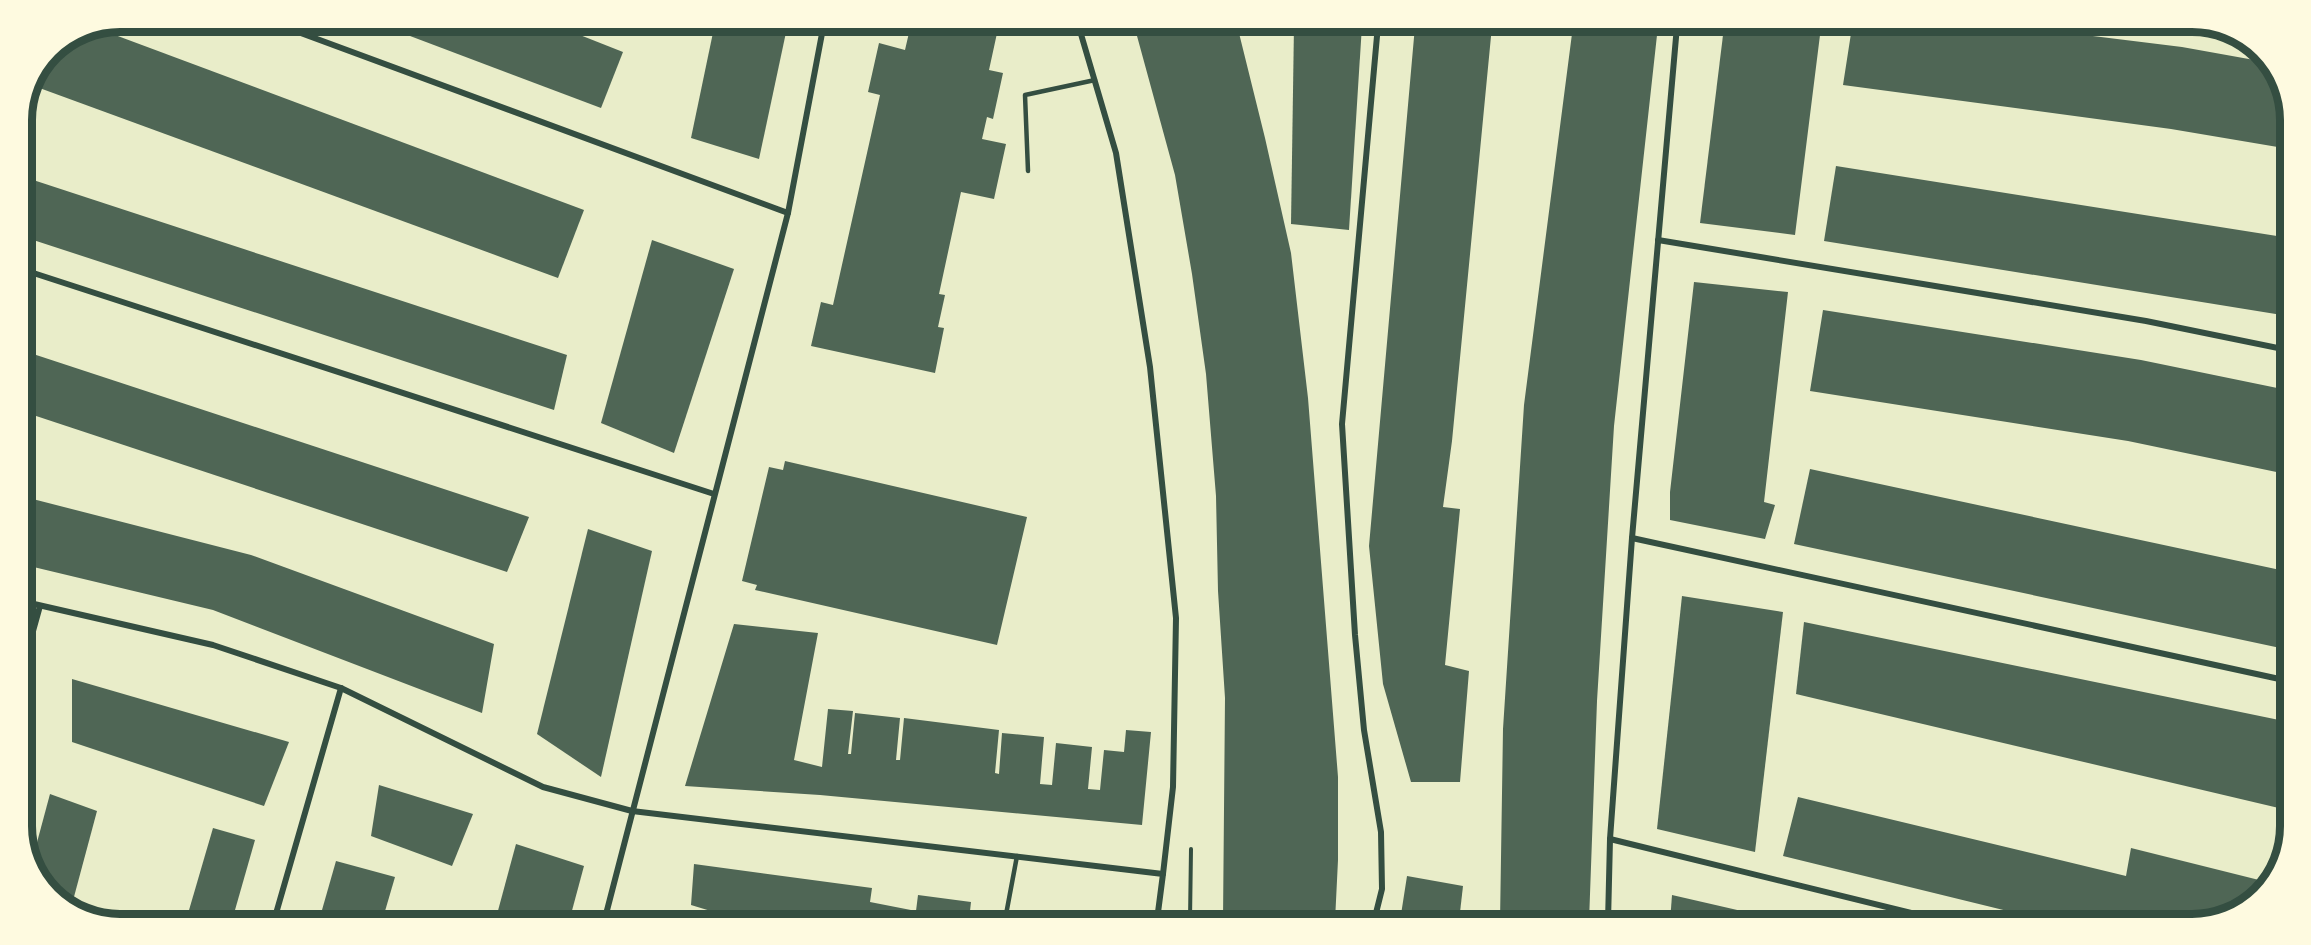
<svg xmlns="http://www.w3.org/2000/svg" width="2311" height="945" viewBox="0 0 2311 945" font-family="'Fira Sans',sans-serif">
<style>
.building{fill:#4f6655}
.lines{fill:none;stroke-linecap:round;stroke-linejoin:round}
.path{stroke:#344e41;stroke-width:4}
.service{stroke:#344e41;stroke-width:4.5}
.minor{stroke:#344e41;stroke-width:6}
.rim{fill:none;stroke:#344e41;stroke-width:8}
</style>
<rect width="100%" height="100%" fill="#e9edc9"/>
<g class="building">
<polygon points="373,22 547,22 623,52 601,108"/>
<polygon points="715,23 788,23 759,159 691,138"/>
<polygon points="911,24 999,24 989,70 1003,73 993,119 987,117 982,139 1006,144 994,199 961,192 939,294 945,295 938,327 944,328 935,373 811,346 821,302 833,305 880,95 868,92 879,43 905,50"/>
<polygon points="1134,25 1237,25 1265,138 1291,253 1308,398 1338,777 1338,860 1335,921 1223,921 1225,698 1218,591 1216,496 1206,374 1192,274 1175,175"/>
<polygon points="1294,25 1362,25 1349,230 1291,224"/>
<polygon points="1415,26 1492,26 1452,441 1443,507 1460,509 1445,665 1469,671 1460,782 1411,782 1383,684 1369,546"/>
<polygon points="1573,26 1658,26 1614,426 1597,701 1589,922 1500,922 1503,729 1524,405"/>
<polygon points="1724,27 1821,27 1795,235 1700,223"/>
<polygon points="1852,27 2028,28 2182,47 2271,63 2290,114 2289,149 2171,129 1843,85"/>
<polygon points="99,29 584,210 558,278 34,86 50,50"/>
<polygon points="1836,166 2289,238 2288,316 1824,241"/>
<polygon points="21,176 567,355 554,410 21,236"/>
<polygon points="652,240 734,269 674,453 601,423"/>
<polygon points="1694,282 1788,292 1764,502 1775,505 1765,539 1670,520 1670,492"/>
<polygon points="1823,310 2141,360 2287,390 2286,474 2128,441 1810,391"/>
<polygon points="21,350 529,517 507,572 21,411"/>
<polygon points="785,461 1027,517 997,645 755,590 757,585 742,581 769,467 783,470"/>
<polygon points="1810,469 2285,571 2285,649 1794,544"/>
<polygon points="21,496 251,555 494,644 482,713 213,610 21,564"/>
<polygon points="588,529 652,551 601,777 537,734"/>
<polygon points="1682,596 1783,612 1755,852 1657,829"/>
<polygon points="1804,622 2284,721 2283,809 1796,694"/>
<polygon points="734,624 818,633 794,760 822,767 828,709 853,711 848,754 851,754 855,713 900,718 896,760 900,760 904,718 999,730 995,773 999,774 1002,733 1044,737 1040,784 1052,785 1056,743 1092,747 1088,789 1100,790 1104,750 1124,752 1126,730 1151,732 1142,825 820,795 685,786"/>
<polygon points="72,679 289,742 264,806 72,742"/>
<polygon points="379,785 473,814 452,866 371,836"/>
<polygon points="50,794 97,811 71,908 41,885 32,861"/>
<polygon points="1798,797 2126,876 2131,848 2267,882 2246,907 2192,924 2060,924 1783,856"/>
<polygon points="213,828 255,840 233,917 187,917"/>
<polygon points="516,844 584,866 570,918 496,918"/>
<polygon points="336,861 395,877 383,918 320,917"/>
<polygon points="694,864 872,888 870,902 916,911 918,895 971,902 969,920 737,919 691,905"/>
<polygon points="1407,876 1463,886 1459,921 1400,921"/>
<polygon points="1672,895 1772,918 1772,923 1670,922"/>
<polygon points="1081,911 1100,913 1119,920 1059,920 1061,913"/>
</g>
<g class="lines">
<polyline class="path" points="1190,920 1191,849"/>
<g class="service">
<polyline points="1028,171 1025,95 1095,80"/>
<polyline points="1005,920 1017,856"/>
</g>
<g class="minor">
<polyline points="271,22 788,213"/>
<polyline points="1078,24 1116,153 1150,367 1176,618 1173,787 1163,874"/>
<polyline points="1658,240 2146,321 2288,350"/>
<polyline points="21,269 714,494"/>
<polyline points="1632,538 2284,680"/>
<polyline points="21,601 213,645 341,688 543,787 632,811 1163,874 1157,920"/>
<polyline points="21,674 40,606"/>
<polyline points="1610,839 1952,923"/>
<polyline points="275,917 341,688"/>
<polyline points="605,918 788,213 824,23"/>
<polyline points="1374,921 1382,889 1381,832 1364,730 1355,635 1342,424 1378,25"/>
<polyline points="1608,922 1610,839 1632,538 1677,26"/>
</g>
</g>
<path d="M0 0H2311V945H0ZM120 32H2192A88 88 0 0 1 2280 120V826A88 88 0 0 1 2192 914H120A88 88 0 0 1 32 826V120A88 88 0 0 1 120 32Z" fill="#fefae0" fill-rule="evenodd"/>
<path class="rim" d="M120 32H2192A88 88 0 0 1 2280 120V826A88 88 0 0 1 2192 914H120A88 88 0 0 1 32 826V120A88 88 0 0 1 120 32Z"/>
</svg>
